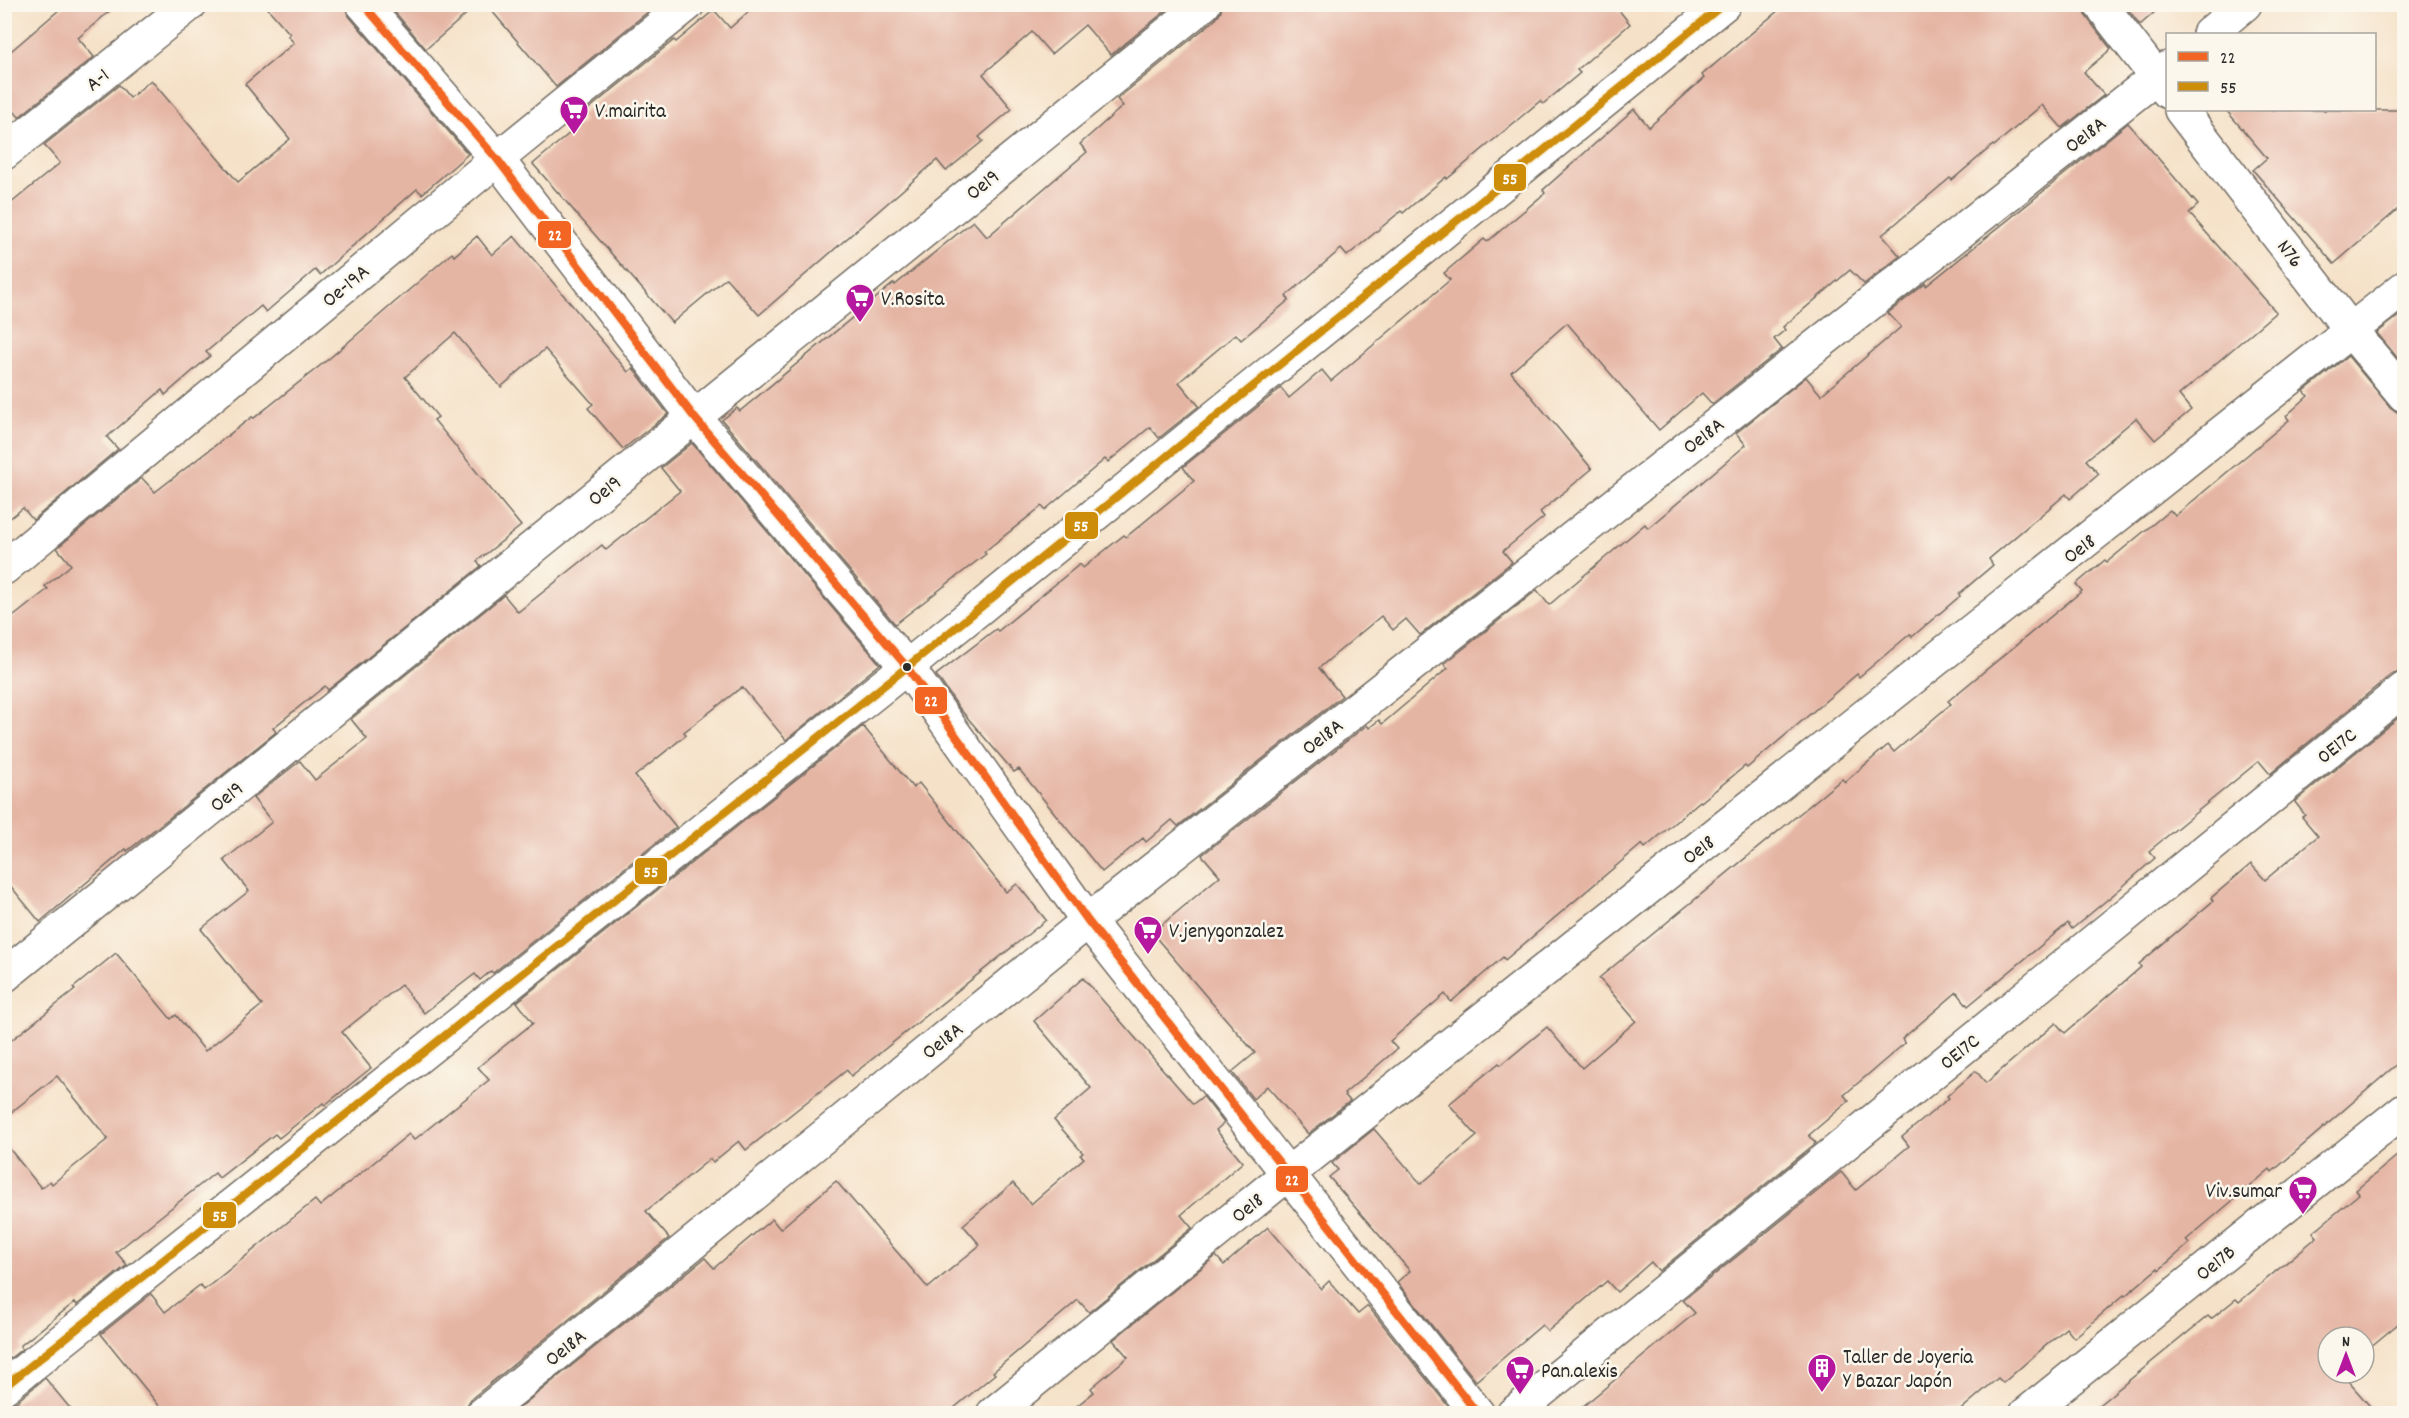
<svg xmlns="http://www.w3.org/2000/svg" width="2409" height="1418" viewBox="0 0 2409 1418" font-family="Dekko,sans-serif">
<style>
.building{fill:#e5b5a4}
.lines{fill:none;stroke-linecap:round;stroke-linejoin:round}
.minor-casing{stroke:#726b62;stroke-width:36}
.minor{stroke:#fff;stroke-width:33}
.bus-1-casing{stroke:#fbf7ec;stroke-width:12}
.bus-2-casing{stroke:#fbf7ec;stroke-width:12}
.bus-1{stroke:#f26522;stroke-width:8}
.bus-2{stroke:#ce8d09;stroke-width:8}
.bus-dot{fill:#2b2b2b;stroke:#fbf7ec;stroke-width:2}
.labels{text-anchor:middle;stroke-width:5;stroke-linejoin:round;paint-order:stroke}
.street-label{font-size:21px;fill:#2b2b2b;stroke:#fbf7ec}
.poi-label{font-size:21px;fill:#2b2b2b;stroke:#fbf7ec;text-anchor:start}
.line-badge{stroke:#fbf7ec;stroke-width:2}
.badge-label{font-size:16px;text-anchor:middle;font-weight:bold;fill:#fff}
</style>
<rect width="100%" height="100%" fill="#fbf7ec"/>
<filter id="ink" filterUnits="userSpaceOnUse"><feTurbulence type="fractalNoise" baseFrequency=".0167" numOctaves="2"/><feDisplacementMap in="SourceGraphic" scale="12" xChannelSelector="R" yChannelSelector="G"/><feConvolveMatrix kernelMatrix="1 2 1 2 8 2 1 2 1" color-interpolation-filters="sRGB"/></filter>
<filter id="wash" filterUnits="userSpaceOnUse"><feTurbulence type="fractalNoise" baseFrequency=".008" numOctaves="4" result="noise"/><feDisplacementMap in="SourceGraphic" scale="24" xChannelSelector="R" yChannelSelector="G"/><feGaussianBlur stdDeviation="1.35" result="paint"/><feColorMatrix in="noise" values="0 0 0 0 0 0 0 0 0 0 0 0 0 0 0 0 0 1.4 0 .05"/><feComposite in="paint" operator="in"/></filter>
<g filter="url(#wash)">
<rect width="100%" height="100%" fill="#f5e1c7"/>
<g id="blocks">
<g class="building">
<polygon points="66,4 118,4 78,38 94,57 19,117 4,100 4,57"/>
<polygon points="264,4 345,4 349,16 468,154 422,194 417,189 320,275 315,270 266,312 261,306 206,352 210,356 165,395 162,390 107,437 118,449 33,520 23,508 4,523 4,209 60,163 44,145 119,85 130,98 151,80 238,182 290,139 245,84 294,43 288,36 290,34"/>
<polygon points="388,4 478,4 426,49"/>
<polygon points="486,4 644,4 649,11 556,87"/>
<polygon points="757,4 1174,4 1111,55 1085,25 1051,54 1032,32 983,74 1012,109 979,137 983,141 946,171 937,160 759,315 726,278 672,323 533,164 584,121 580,116 674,40 676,42 714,10 730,28"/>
<polygon points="1222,4 1614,4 1630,24 1577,70 1580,73 1543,104 1540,101 1447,179 1446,177 1403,213 1401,211 1347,256 1341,249 1286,296 1289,300 1241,340 1236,334 1179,382 1199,406 1159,438 1150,427 1108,462 1105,459 1045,510 1042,506 984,552 986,554 895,624 722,420 737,408 740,411 894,283 895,285 973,221 987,237 1087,152 1080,144 1123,106 1117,99 1216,19 1221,11"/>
<polygon points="1786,4 2082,4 2085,15 2111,49 2084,72 2104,95 2062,128 2042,105 1994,146 1993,145 1952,180 1950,178 1882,235 1900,256 1864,284 1850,270 1783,327 1785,330 1774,339 1782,349 1712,404 1702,393 1659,430 1567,323 1511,372 1592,469 1540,512 1544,517 1503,551 1512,562 1420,635 1406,619 1393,630 1381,616 1319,668 1342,696 1178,826 1172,820 1146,842 1143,838 1102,872 1019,769 1014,772 960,709 936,675 996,629 998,631 1080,564 1083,568 1124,535 1126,537 1194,481 1183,467 1281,388 1289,398 1322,370 1331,381 1450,280 1444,273 1484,239 1487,242 1545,193 1543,190 1634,109 1649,127 1704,78 1702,75"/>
<polygon points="2124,4 2164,4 2140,25"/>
<polygon points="2226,110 2404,110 2404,204 2334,264 2253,170 2267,158"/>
<polygon points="2128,123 2198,205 2189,213 2276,312 2179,395 2191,410 2155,440 2136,418 2086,460 2099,474 2070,499 2066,494 1989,559 1993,565 1959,594 1960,596 1912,637 1910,634 1859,677 1857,674 1747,768 1745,766 1701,802 1700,801 1645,848 1642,844 1505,960 1503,957 1451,1002 1445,994 1390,1041 1397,1049 1344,1094 1350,1101 1308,1134 1267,1086 1253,1099 1232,1072 1255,1053 1152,933 1220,876 1202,855 1367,725 1369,728 1379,720 1382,724 1448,668 1444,664 1537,590 1549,605 1645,524 1648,528 1746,445 1736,433 1806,377 1821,395 1901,327 1888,313 1925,284 1926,286"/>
<polygon points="477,236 492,255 514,236 628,372 633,368 668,414 623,449 588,408 593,404 545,349 501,387 455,333 405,377 438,417 434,420 521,526 477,561 481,566 328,690 325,686 273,728 276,732 178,811 127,851 126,849 40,922 4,878 4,624 48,589 45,586 71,565 57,548 142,478 155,492 252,417 254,418 331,357 452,253 454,256"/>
<polygon points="2404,312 2404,366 2377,333"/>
<polygon points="2348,356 2390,407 2397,412 2404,413 2404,671 2392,674 2270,774 2259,761 2149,851 2155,858 2120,889 2072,929 2068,923 1968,1006 1957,992 1902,1039 1905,1043 1844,1095 1849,1101 1809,1135 1816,1143 1659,1271 1651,1262 1617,1292 1607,1281 1548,1331 1542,1325 1476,1381 1397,1282 1410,1271 1329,1177 1338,1170 1332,1163 1374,1129 1421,1184 1477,1136 1449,1104 1499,1063 1501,1065 1547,1027 1582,1068 1636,1021 1599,978 1842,779 1845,782 1888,745 1894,752 1951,704 1948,701 2082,591 2076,584 2105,560 2107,562 2170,510 2175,516 2289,420 2286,416 2308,396 2304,391"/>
<polygon points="692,443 880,664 786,740 742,687 684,732 686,735 635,776 676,827 493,973 491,971 480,980 475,974 424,1013 401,985 342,1032 371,1068 325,1105 323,1103 279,1138 275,1134 219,1178 215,1173 116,1252 127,1265 77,1305 75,1302 20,1346 22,1349 4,1363 4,1142 41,1188 50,1181 52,1184 108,1139 57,1076 4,1118 4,1046 75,990 73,988 116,953 171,1019 176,1015 205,1051 262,1005 201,929 249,891 224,860 272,822 253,798 300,761 315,780 367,739 351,719 504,595 518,612 602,545 606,550 680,491 661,468"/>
<polygon points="2404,713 2404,1058 2272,1172 2270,1169 2186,1240 2189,1244 2159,1270 2158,1268 2125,1296 2124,1295 2074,1338 2066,1328 2003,1383 1998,1378 1957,1413 1575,1413 1695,1313 1683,1300 1841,1172 1856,1190 1909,1146 1902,1137 1949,1098 1947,1096 1976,1071 1986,1083 2056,1023 2065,1033 2141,967 2139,964 2213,901 2211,898 2251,864 2265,880 2318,836 2302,817 2305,815 2295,802"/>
<polygon points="863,726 913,788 919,783 1006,892 1017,884 1046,920 851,1076 847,1070 746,1150 739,1141 713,1162 710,1159 646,1211 669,1238 471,1399 466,1407 465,1413 165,1413 101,1334 151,1294 165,1312 200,1285 204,1290 315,1200 320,1206 409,1134 414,1140 489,1080 478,1067 533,1023 517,1002"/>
<polygon points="1083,978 1193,1104 1203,1096 1224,1123 1216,1130 1243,1162 1181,1215 1192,1228 1089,1312 1078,1300 993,1372 995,1374 948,1413 513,1413 705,1258 714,1268 772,1219 780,1229 836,1181 928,1288 980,1245 963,1225 1013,1183 1031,1204 1084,1158 1080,1155 1083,1153 1054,1120 1091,1088 1034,1021"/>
<polygon points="2404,1150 2404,1319 2364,1352 2364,1337 2328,1337 2328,1373 2341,1373 2376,1413 2089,1413 2208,1316 2211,1319 2236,1299 2239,1302 2317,1237 2313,1232 2359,1194 2356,1190"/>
<polygon points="1268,1227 1321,1289 1329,1281 1358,1314 1368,1306 1448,1406 1438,1413 1068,1413 1094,1392 1091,1388 1128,1357 1113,1340 1216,1256 1224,1265"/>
<polygon points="45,1378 74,1413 4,1413 4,1405 16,1402"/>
</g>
</g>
</g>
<g filter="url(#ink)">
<use href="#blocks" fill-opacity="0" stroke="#726b62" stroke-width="1.5"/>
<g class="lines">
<g class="minor-casing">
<g id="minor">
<polyline points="363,4 497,159 694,417 907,667 1088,921 1478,1414"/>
<polyline points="2100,4 2168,92"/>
<polyline points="2209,34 2245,4"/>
<polyline points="2181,110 2352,332 2404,395"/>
<polyline points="4,153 190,4"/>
<polyline points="4,568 497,159 688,4"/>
<polyline points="4,976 1204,4"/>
<polyline points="4,1387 907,667 1724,4"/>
<polyline points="483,1414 1088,921 2168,68"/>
<polyline points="993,1414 1289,1173 2404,288"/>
<polyline points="1513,1414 2404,689"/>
<polyline points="2026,1414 2404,1110"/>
</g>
</g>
<use href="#minor" class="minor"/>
<g class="bus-1-casing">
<polyline id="bus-1" points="363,4 497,159 694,417 907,667 1088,921 1478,1414"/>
</g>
<g class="bus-2-casing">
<polyline id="bus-2" points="4,1387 907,667 1724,4"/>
</g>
<use href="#bus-1" class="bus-1"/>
<use href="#bus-2" class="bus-2"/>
</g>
</g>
<defs>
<g id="supermarket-pin" transform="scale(1.5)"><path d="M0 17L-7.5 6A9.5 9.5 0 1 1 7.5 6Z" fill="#b5179e" stroke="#fbf7ec"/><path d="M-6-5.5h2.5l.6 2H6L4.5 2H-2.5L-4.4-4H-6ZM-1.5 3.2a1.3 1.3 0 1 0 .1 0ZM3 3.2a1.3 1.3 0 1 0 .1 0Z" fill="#fff"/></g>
<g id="building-pin" transform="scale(1.5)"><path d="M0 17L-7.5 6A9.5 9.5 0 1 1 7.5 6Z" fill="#b5179e" stroke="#fbf7ec"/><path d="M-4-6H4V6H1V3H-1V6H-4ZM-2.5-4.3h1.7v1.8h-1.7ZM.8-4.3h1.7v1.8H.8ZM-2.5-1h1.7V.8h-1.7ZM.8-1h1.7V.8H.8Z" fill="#fff"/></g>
</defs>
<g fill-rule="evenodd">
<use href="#supermarket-pin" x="574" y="110"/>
<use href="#supermarket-pin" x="860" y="298"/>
<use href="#supermarket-pin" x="1148" y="930"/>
<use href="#supermarket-pin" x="2303" y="1190"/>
<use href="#building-pin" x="1822" y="1368"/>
<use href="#supermarket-pin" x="1520" y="1370"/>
</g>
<circle class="bus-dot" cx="907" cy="667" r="5"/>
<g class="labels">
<g class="street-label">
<text transform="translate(97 79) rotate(-39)" y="7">A-1</text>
<text transform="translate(2085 134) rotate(-38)" y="7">Oe18A</text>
<text transform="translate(982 184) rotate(-39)" y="7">Oe19</text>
<text transform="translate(2291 253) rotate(53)" y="7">N76</text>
<text transform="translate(345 285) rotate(-40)" y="7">Oe-19A</text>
<text transform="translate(1703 435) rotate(-38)" y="7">Oe18A</text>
<text transform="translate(604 490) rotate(-39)" y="7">Oe19</text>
<text transform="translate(2079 548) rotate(-38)" y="7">Oe18</text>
<text transform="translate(1322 736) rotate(-38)" y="7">Oe18A</text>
<text transform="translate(2336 745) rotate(-39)" y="7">0E17C</text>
<text transform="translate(226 796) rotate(-39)" y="7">Oe19</text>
<text transform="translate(1698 849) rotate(-38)" y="7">Oe18</text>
<text transform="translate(942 1040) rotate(-39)" y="7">Oe18A</text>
<text transform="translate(1959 1051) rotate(-39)" y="7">0E17C</text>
<text transform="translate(1247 1207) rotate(-39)" y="7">Oe18</text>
<text transform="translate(2215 1262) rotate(-39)" y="7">Oe17B</text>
<text transform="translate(565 1347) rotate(-39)" y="7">Oe18A</text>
</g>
<g class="poi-label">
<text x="595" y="117">V.mairita</text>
<text x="881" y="305">V.Rosita</text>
<text x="1169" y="937">V.jenygonzalez</text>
<text x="2282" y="1197" text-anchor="end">Viv.sumar</text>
<text x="1843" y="1363">Taller de Joyeria<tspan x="1843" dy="24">Y Bazar Japón</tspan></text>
<text x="1541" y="1377">Pan.alexis</text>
</g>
</g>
<g class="line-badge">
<rect x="1493" y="163" width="34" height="29" rx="6" fill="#ce8d09"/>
<rect x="537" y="220" width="35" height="29" rx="6" fill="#f26522"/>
<rect x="1064" y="511" width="35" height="29" rx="6" fill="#ce8d09"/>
<rect x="914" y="686" width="34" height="29" rx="6" fill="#f26522"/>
<rect x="634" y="857" width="34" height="28" rx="6" fill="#ce8d09"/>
<rect x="1275" y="1165" width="34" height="28" rx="6" fill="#f26522"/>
<rect x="202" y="1201" width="35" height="28" rx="6" fill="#ce8d09"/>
</g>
<g class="badge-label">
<text x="1510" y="184">55</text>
<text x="555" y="240">22</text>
<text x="1081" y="531">55</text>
<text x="931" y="706">22</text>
<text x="651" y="877">55</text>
<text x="1292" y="1185">22</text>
<text x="220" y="1221">55</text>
</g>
<rect width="2409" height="1418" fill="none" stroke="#fbf7ec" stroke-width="24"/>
<rect x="2166" y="33" width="210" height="78" fill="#fbf7ec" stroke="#a8a59f" stroke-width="1.5"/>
<rect x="2178" y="52" width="30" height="9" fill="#f26522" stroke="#a8a59f" stroke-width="1.5"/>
<text x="2220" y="63" font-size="18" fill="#2b2b2b">22</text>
<rect x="2178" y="82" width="30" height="9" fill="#ce8d09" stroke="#a8a59f" stroke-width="1.5"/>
<text x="2220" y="93" font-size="18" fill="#2b2b2b">55</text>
<g transform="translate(2346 1355)"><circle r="28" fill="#fbf7ec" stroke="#a8a59f" stroke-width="1.5"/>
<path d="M0-4.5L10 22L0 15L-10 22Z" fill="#b5179e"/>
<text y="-9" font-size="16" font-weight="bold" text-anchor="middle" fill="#2b2b2b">N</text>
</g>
</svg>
